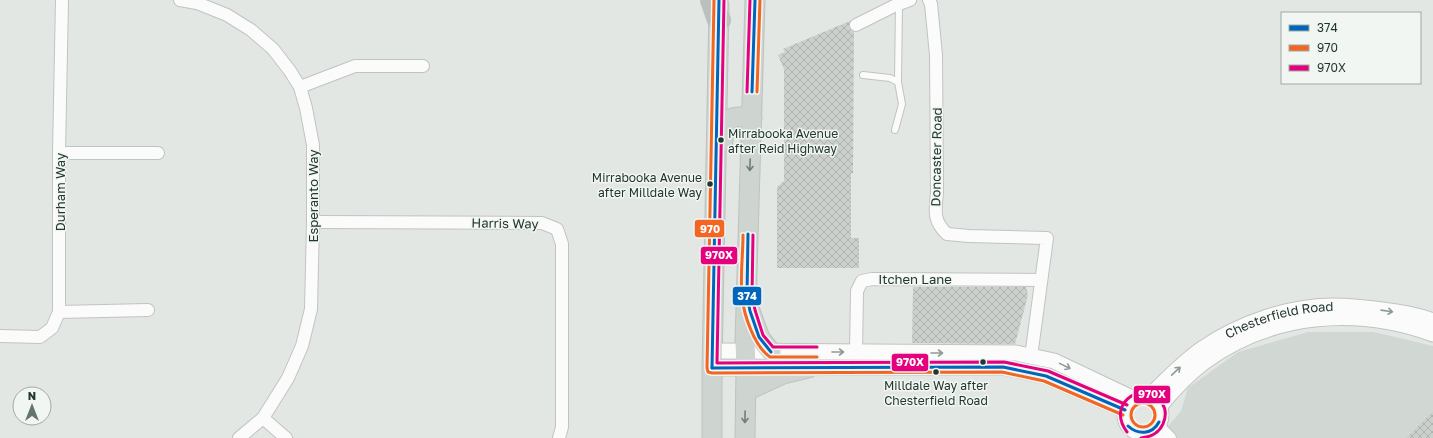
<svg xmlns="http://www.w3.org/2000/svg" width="1433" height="438" viewBox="0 0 1433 438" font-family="'Golos Text',sans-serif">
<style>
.built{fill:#d1d8d3}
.building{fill:url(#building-cross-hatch)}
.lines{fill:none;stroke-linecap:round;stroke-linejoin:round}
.service-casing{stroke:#c0c4c1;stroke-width:8}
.minor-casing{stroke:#c0c4c1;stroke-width:14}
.tertiary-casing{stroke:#c0c4c1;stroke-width:17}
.primary-casing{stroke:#bcc3bf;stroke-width:21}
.motorway-casing{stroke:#bcc3bf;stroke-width:24}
.service{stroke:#fbfbfb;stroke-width:6}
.minor{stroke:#fbfbfb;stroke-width:12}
.tertiary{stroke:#fbfbfb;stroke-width:15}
.primary{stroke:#ced4d0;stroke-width:19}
.motorway{stroke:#bac0bd;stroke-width:22}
.bus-1-casing{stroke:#f1f6f2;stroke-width:6}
.bus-2-casing{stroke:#f1f6f2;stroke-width:6}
.bus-3-casing{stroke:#f1f6f2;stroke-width:6}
.bus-1{stroke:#0065bd;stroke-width:3}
.bus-2{stroke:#f26522;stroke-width:3}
.bus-3{stroke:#e5007d;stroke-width:3}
.oneway{stroke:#707e76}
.oneway2{stroke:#8f9a94}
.bus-dot{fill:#23382c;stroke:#f1f6f2;stroke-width:1.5}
.labels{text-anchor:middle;stroke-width:3;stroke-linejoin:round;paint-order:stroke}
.bus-label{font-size:12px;fill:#23382c;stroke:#f1f6f2;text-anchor:start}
.street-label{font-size:13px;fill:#23382c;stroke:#f1f6f2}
.line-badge{stroke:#f1f6f2;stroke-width:1.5}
.badge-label{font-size:11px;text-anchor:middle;font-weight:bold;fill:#fff}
</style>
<defs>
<pattern id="building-cross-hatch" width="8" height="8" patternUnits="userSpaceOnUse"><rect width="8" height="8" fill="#ccd0cd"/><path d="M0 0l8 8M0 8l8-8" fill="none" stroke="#afb3b0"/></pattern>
</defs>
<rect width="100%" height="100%" fill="#e3e7e4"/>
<polygon class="built" points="1308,332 1374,332 1433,346 1433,438 1158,438 1181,411 1188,388 1238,352"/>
<g class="building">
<polygon points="850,21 849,28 854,32 853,173 851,173 851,238 859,238 859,268 777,268 777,187 784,181 784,69 778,55 785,52 783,49"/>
<polygon points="913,287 1026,287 1028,295 1015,344 912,343"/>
<polygon points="1433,411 1433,438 1406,438"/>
</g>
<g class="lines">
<g class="service-casing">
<g id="service">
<polyline points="863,75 890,78 898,82 902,104 895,130"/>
<polyline points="898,82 899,4"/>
</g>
</g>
<g class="minor-casing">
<g id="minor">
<polyline points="180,0 197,3 227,15 251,30 273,49 290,71 300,87 306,108 313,145 313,222 311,309 302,346 288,378 263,418 239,438"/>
<path d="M929 0 931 4 936 55 937 193C935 211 933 221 947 234L969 236 1047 238 1031 357"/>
<polyline points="856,25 894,6 910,0"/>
<polyline points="300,87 355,66 423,66"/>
<polyline points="59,153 158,153"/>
<polyline points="313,222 542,223 557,229 562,244 562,427 559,438"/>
<polyline points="59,312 148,310"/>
<polyline points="0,336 40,337 52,328 59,312 59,153 62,0"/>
<polyline points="856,352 857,291 862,281 872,279 1041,280"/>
<polyline points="263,418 286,438"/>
<polyline points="1157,425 1170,438"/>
<polyline points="1147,432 1157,438"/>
</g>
</g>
<g class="tertiary-casing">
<g id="tertiary">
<polyline points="712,351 1016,353 1054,361 1134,399"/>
<polyline points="712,368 1003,367 1046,376 1125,410"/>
<circle cx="1143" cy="415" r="18"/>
<path id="s1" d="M1148 398C1165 381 1182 363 1202 349 1239 323 1289 306 1334 306 1350 306 1366 308 1382 310 1399 312 1417 315 1433 321"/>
<path d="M1159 407C1172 391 1187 375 1204 362 1271 313 1356 306 1433 334"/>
</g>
</g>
<g class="primary-casing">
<g id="primary">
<path d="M723 141C724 119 729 114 752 118"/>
<polyline points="750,311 760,338 771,352"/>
<polyline points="746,391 783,374 808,368"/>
<polyline points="712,438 712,368 719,5"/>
<polyline points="745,438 746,368 745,342 755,0"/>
</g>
</g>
<g class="motorway-casing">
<polyline id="motorway" points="712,0 719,20"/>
</g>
<use href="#service" class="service"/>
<use href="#minor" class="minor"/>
<use href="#tertiary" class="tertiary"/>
<use href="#primary" class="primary"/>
<use href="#motorway" class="motorway"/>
<g class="bus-1-casing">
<g id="bus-1">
<polyline points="752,92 755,0"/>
<polyline points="748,234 747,296 750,311 759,337 771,352"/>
<polyline points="712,368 1003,367 1046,376 1125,410"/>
<polyline points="712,368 719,0"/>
<path d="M1128 426C1138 435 1152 435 1159 422"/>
</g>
</g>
<g class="bus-2-casing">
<g id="bus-2">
<polyline points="714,0 707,368 708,372 712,373 1002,372 1044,381 1123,415"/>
<polyline points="757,92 760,0"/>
<path d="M743 235C743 255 740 277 742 297 744 315 754 346 770 357H817"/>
<circle cx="1143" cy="415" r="12"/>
</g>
</g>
<g class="bus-3-casing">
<g id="bus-3">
<polyline points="724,0 717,363 1004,362 1048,371 1127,405"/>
<polyline points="747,92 750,0"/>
<polyline points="753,235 752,296 755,310 763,335 773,347 817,347"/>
<path d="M1127 432C1104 401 1148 378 1162 403 1166 409 1166 417 1163 424 1159 433 1151 437 1141 438"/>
</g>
</g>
<use href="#bus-1" class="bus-1"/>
<use href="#bus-2" class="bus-2"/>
<use href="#bus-3" class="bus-3"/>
</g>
<defs><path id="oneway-shaft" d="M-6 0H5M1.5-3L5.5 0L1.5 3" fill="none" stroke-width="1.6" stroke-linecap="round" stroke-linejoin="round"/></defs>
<g class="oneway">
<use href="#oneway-shaft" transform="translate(750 165) rotate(92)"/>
<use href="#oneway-shaft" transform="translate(745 417) rotate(91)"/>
</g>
<g class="oneway2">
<use href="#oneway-shaft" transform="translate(1387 311) rotate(8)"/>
<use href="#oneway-shaft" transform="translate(838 352)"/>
<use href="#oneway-shaft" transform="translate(937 353)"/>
<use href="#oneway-shaft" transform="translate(1065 366) rotate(26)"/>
<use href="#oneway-shaft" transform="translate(1176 371) rotate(-43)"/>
</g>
<g class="bus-dot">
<circle cx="721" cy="140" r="3.5"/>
<circle cx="710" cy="184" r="3.5"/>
<circle cx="983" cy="362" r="3.5"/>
<circle cx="936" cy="372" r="3.5"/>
</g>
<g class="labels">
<g class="bus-label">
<text x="728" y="138">Mirrabooka Avenue<tspan x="728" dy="15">after Reid Highway</tspan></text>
<text x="702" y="182" text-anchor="end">Mirrabooka Avenue<tspan x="702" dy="15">after Milldale Way</tspan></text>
<text x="936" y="390" text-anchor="middle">Milldale Way after<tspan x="936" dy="15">Chesterfield Road</tspan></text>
</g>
<g class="street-label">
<text transform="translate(936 157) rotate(-89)" y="5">Doncaster Road</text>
<text transform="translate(60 192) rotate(-90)" y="5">Durham Way</text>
<text transform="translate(313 196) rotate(-90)" y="5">Esperanto Way</text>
<text transform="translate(505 223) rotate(1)" y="5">Harris Way</text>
<text x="915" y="284">Itchen Lane</text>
<text dy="5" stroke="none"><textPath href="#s1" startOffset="157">Chesterfield Road</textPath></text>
</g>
</g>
<g class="line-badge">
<rect x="694" y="219" width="31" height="19" rx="4" fill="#f26522"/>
<rect x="700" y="246" width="38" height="19" rx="4" fill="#e5007d"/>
<rect x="732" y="286" width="30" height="20" rx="4" fill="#0065bd"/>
<rect x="891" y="353" width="38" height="19" rx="4" fill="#e5007d"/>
<rect x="1133" y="385" width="38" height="19" rx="4" fill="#e5007d"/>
</g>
<g class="badge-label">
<text x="710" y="233">970</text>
<text x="719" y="259">970X</text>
<text x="747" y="300">374</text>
<text x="910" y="366">970X</text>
<text x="1152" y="398">970X</text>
</g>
<rect x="1281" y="12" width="140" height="72" fill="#f1f6f2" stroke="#9faaa3"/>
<rect x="1289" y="25" width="20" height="6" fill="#0065bd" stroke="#9faaa3"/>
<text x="1317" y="32" font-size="12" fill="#23382c">374</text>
<rect x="1289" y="45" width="20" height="6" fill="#f26522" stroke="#9faaa3"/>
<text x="1317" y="52" font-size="12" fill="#23382c">970</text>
<rect x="1289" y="65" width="20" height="6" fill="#e5007d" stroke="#9faaa3"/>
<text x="1317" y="72" font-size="12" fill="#23382c">970X</text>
<g transform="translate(32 406)"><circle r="19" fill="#f1f6f2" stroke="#9faaa3"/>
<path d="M0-3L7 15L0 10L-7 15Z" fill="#66756c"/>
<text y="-6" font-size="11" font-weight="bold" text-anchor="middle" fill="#23382c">N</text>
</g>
</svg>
